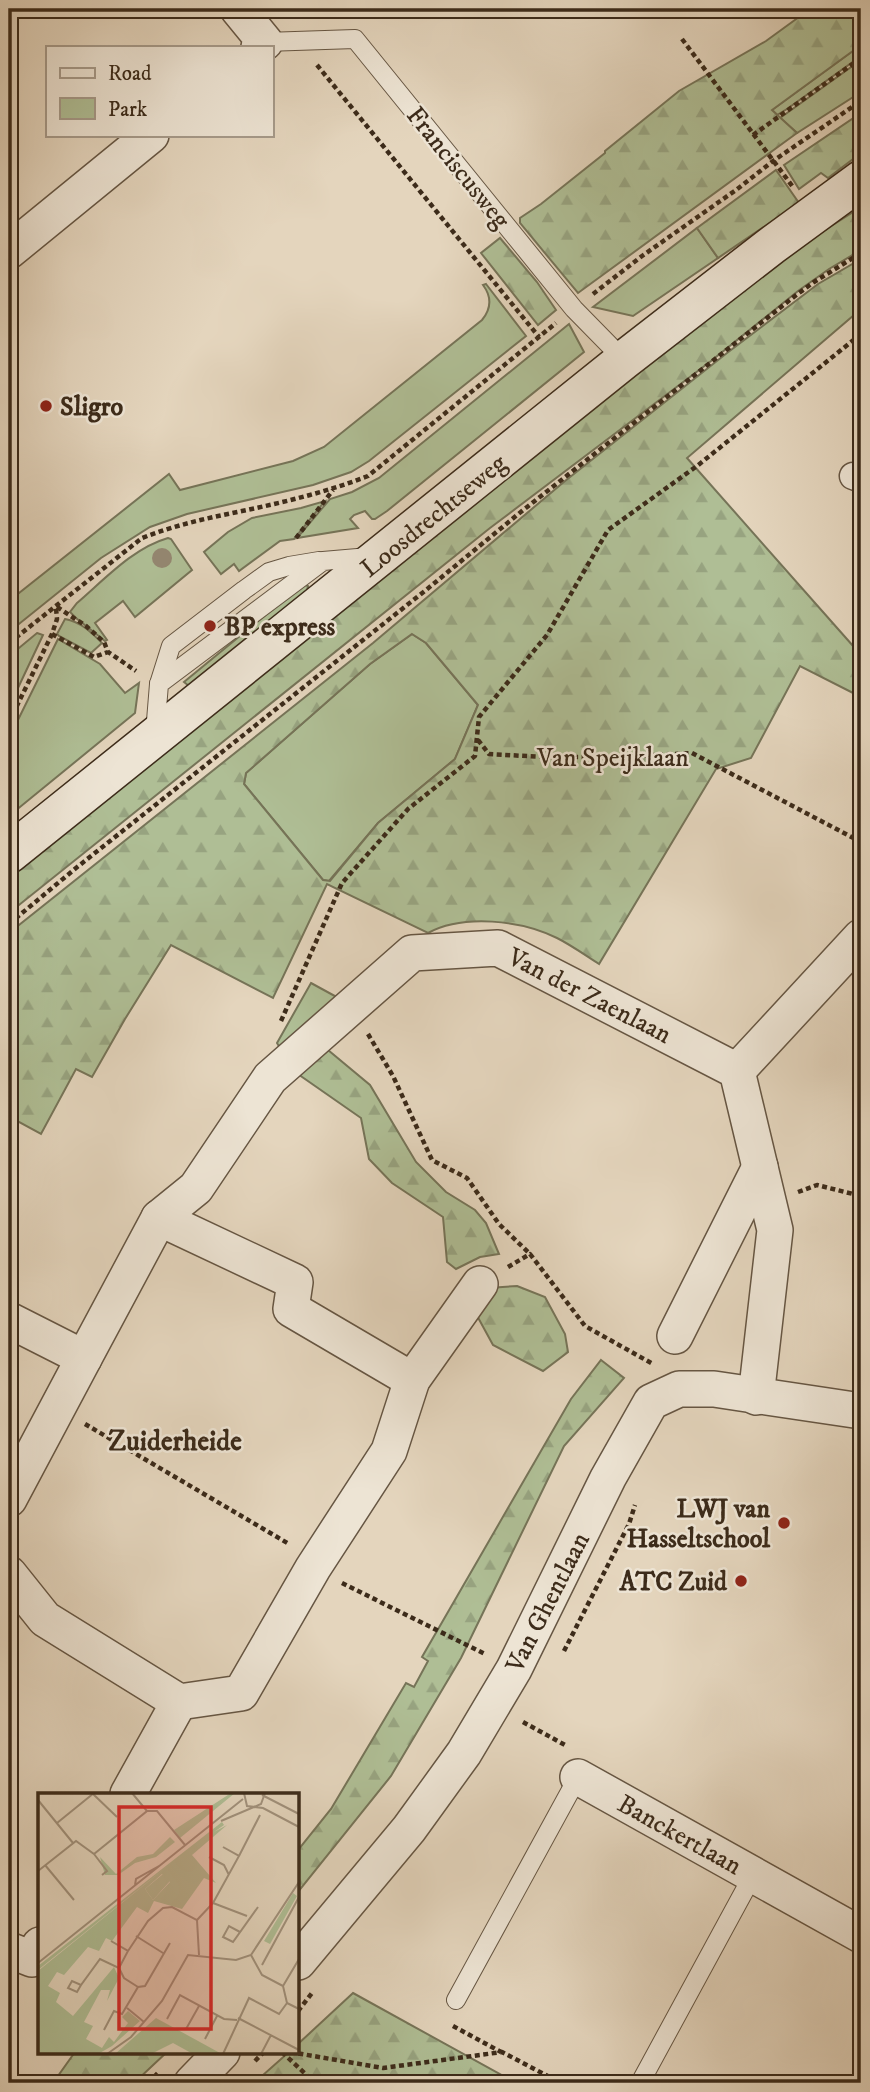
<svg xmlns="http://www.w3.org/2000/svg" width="870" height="2092" viewBox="0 0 870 2092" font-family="'IM FELL DW Pica',serif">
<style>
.green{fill:#afbe95;stroke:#767458;stroke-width:2}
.forest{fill:url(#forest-firs);stroke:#767458;stroke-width:2;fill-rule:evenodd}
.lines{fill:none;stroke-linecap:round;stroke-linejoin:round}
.service-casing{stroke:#665643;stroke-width:20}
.pedestrian-casing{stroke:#665643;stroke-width:29}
.minor-casing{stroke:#665643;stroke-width:38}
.secondary-casing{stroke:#3c2b1a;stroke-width:41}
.path{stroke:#3c2b1a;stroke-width:4.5;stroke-dasharray:5 3.5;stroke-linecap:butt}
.service{stroke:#ede4d4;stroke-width:18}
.pedestrian{stroke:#ede4d4;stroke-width:26}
.minor{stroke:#ede4d4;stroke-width:35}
.secondary{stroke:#ede4d4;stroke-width:38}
.tree{fill:#948771}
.poi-dot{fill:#8f2418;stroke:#ede4d4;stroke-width:2.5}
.labels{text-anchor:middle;stroke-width:5;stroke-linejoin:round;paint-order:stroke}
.street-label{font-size:26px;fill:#3c2b1a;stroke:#ede4d4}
.poi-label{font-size:26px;font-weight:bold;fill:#3c2b1a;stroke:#ede4d4;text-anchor:start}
.neighbourhood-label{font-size:28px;font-weight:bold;fill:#3c2b1a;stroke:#ede4d4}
.inset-road{fill:none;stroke:#a1917c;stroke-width:2}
.view{fill:#d62828;fill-opacity:0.15;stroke:#d62828;stroke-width:3.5}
.inset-edge{fill:none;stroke:#3c2b1a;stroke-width:3.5}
</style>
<defs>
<pattern id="forest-firs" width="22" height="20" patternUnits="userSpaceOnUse" patternTransform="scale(1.75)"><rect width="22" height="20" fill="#afbe95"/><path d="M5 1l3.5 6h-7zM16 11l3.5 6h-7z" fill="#97a380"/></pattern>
</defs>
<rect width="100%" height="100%" fill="#e4d5bd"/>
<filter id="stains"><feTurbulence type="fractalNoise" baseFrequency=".00286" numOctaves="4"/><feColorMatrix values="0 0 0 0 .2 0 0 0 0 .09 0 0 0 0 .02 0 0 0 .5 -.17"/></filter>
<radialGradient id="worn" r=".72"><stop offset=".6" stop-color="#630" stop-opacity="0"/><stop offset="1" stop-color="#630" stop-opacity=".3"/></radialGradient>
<g class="green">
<polygon points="861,45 861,56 787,109 777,115 772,110"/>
<polygon points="861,60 861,92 797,133 780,118"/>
<polygon points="697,228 718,258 633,316 593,307"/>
<path d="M486 284 526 336 369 461 351 472 313 485 187 514 150 527 101 558 9 632V601L169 474 180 490 293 461 324 447 482 320C491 309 492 297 483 285Z"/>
<polygon points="569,324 584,352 387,511 375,519 372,519 365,511 354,515 350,519 358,528 297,538 330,499 352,492 379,478"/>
<polygon points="325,501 294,539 280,541 239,571 234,564 221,574 204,552 228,532 252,518 301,508"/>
<path d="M168 538 171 539 192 570 135 617 123 601 95 623 107 640 105 641 76 618 70 612 77 603C105 579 133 548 168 538Z"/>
<polygon points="303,584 308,586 307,591 189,686 184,682"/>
<path d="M65 619C81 622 91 632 102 643L91 653 59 636 57 634Z"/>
<polygon points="37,633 43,635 9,707 9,654 19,648"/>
<polygon points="412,634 426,643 478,705 455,759 378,823 329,881 323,880 244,784 246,773 370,664"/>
<polygon points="58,639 100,664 125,693 139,683 135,713 9,816 9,738"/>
<polygon points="311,983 344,1001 283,1053 277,1043"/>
</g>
<g class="forest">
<polygon points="810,9 861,9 861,45 772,110 797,133 578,293 520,223 520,218 541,204 605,153 605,151 679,91 766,41"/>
<polygon points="861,113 861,153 828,178 821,173 799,189 784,165"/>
<polygon points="776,170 799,203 718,258 697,228"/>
<polygon points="861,207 861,250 829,269 798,291 711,361 490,528 9,913 9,878 379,576 786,255"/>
<polygon points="500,238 537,282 556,310 538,325 481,253"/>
<path d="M861 259V309L687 458 861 655V697L800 666 751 758 716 769 599 964C585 955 571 945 557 938 521 920 463 914 428 933L327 884 273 998 171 945 125 1019 92 1077 76 1069 41 1134 10 1117 9 1118V933L373 643 565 481 727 353 818 284ZM412 634 426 643 478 705 455 759 378 823 330 881 323 880 244 784 246 773 370 664Z"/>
<polygon points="316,1040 370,1085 416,1162 446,1192 475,1210 486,1223 499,1254 480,1257 456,1269 447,1262 443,1217 392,1183 369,1159 361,1118 295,1072"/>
<polygon points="517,1286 545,1297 565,1334 568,1352 543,1371 493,1345 475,1312 488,1288"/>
<polygon points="601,1360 624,1378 564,1446 461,1658 391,1776 298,1892 298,1850 331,1809 406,1683 414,1687 428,1661 422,1657 571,1399"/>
<polygon points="353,1993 516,2083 254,2083 289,2052 298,2052 298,2044"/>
<polygon points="75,2052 167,2052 134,2083 53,2083"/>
</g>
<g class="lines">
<g class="service-casing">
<g id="service">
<polyline points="265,42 355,39 574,309 624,360"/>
<polyline points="159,684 171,646 244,590 269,572 289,566 319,561"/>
<polyline points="155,733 159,684 323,561 369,557"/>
<polyline points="456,2000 578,1777"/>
<polyline points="640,2083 753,1875"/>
</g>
</g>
<g class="pedestrian-casing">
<polyline id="pedestrian" points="853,476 861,479"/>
</g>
<g class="minor-casing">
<g id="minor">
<polyline points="238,9 265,42 259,47"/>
<polyline points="9,251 151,135"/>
<polyline points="737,1071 861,937"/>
<polyline points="159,1218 295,1282 291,1309 412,1380"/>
<polyline points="9,1320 84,1358 9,1499"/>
<polyline points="675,1336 760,1167"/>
<polyline points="84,1358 159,1218 196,1188 270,1078 412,953 498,948 737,1071 775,1230 756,1397"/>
<polyline points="9,1574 45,1619 179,1702 241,1693 313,1568 389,1451 412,1380 480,1284"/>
<polyline points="578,1777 861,1935"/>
<polyline points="128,1794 179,1702"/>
<polyline points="9,1950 32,1959 40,1945"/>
<polyline points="298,1962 409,1829 464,1753 514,1669 608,1478 651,1402 679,1389 714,1389 861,1411"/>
<polyline points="192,2083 222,2052"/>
</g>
</g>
<g class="secondary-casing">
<polyline id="secondary" points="9,854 624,360 771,246 861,180"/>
</g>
<g class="path">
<polyline points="682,39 793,187"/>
<polyline points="317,65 539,337"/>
<polyline points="753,135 861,58"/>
<polyline points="593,294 642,256 736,190 773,161 861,101"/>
<polyline points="296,538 333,490"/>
<polyline points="57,607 86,626 104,642 108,652 136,671"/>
<polyline points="52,634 94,657 108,652"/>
<path d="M9 643 142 538C175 525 208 518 242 511 285 502 327 492 368 476L556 323"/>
<polyline points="9,722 52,634 57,619 56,608"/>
<polyline points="478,740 489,754 543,757 616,757 692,753 861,842"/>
<polyline points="9,924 76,868 426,590 522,511 795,296 814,282 861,253"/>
<polyline points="281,1021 342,883 408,809 475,756 479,717 547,635 608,530 697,466 861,334"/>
<polyline points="368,1034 393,1076 432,1160 467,1178 499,1224 530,1254"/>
<polyline points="798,1192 817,1185 861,1196"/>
<polyline points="508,1267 530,1254 585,1326 653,1364"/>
<polyline points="85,1424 289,1544"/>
<polyline points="342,1583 485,1654"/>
<polyline points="564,1651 629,1524 635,1505"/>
<polyline points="523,1722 565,1745"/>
<polyline points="298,2011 312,1993"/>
<polyline points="453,2026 501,2052"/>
<polyline points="282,2052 315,2083"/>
<polyline points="290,2052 383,2068 502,2052 561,2083"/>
<polyline points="255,2061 264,2052"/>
<polyline points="148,2083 158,2073"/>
</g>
<use href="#service" class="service"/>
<use href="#pedestrian" class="pedestrian"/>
<use href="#minor" class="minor"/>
<use href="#secondary" class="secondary"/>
</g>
<circle class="tree" cx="162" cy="558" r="10"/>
<g class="poi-dot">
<circle cx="46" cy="406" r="7"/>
<circle cx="210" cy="626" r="7"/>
<circle cx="784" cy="1523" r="7"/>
<circle cx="741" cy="1581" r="7"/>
</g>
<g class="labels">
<g class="street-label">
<text transform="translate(459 167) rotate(51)" y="9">Franciscusweg</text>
<text transform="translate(433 515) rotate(-39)" y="9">Loosdrechtseweg</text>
<text x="613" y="766">Van Speijklaan</text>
<text transform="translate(590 995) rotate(27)" y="9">Van der Zaenlaan</text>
<text transform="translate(547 1602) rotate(-63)" y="9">Van Ghentlaan</text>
<text transform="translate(680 1834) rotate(29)" y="9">Banckertlaan</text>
</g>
<g class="poi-label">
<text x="60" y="415">Sligro</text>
<text x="224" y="635">BP express</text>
<text x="770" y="1517" text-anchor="end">LWJ van<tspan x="770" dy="30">Hasseltschool</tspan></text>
<text x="727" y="1590" text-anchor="end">ATC Zuid</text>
</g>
<g class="neighbourhood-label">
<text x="175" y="1450">Zuiderheide</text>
</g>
</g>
<g transform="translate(38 1793)">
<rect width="261" height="261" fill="#e4d5bd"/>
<path d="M132 44 137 49 118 64 97 70 80 82H67L62 64 78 81 99 64 115 61ZM125 81 132 88 115 107 107 96ZM255 100 259 103 232 151 226 148Z" fill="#afbe95"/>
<path d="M193 0H197L142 45 136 37ZM184 29 186 32 176 39 189 32 154 62 178 90 166 85 144 116 116 108 110 120 99 114 74 148 68 145 61 158 50 154 26 182 19 179 10 193 22 200 18 209 35 223 76 174 81 185 69 208 72 197H63L46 229 55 233 48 246 64 255 71 244 76 249 90 230 84 224 90 218 102 228 74 253 60 261H0V178L137 67 0 177V173ZM124 81 132 89 115 107 107 96ZM118 225 182 260V261H155L135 250 113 261H77Z" fill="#afbe95" fill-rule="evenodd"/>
<path class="inset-road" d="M206 0 209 13 225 15 261 34M55 1 79 24M224 2 261 21M0 7 35 50M109 18H119L147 52M183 28 223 11 227 0M19 30 56 0M56 61 69 78 64 82M201 63 222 22M171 64 186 72 191 82M7 72 36 107M0 78 38 48 56 61 109 18 94 0M97 92 98 86 121 73M175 110 201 63 185 54M159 127 175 110 209 123M202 139 191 133 185 144 195 149 220 114M98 143 125 160M73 148 90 158 81 175M90 158 110 128 125 115 134 114 159 127 161 162M213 162 224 182 245 193 249 210 261 216M0 170 205 6M224 172 261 104M43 192 39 199 30 195 34 188 43 192 62 166 81 175 86 185 100 194M245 193 261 166M89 215 106 229M200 225 261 257M129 226 142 202 186 226 199 227M148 236 161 213M66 237 76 218 84 221 100 194 107 193 132 150M167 246 179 223M69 261 93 244 124 208 150 162 198 167 213 162 261 89M185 261 211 205 241 221 249 210M223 261 233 242"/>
<path class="view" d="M81 14H173V236H81Z"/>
<rect width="261" height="261" class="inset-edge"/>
</g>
<rect width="870" height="2092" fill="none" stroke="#e4d5bd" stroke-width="35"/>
<rect x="10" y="10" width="849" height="2071" fill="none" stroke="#3c2b1a" stroke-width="3.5"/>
<rect x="18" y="18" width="835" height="2057" fill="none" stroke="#3c2b1a" stroke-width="2"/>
<rect x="46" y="46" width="228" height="91" fill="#ede4d4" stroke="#a69a8a" stroke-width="2"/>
<rect x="60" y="68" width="35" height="10" fill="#ede4d4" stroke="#a69a8a" stroke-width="2"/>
<text x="108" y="80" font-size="21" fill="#3c2b1a">Road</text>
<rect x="60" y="98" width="35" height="21" fill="#afbe95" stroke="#a69a8a" stroke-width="2"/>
<text x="108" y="116" font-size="21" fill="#3c2b1a">Park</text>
<rect width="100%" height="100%" filter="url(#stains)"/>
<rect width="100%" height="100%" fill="url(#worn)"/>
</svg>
